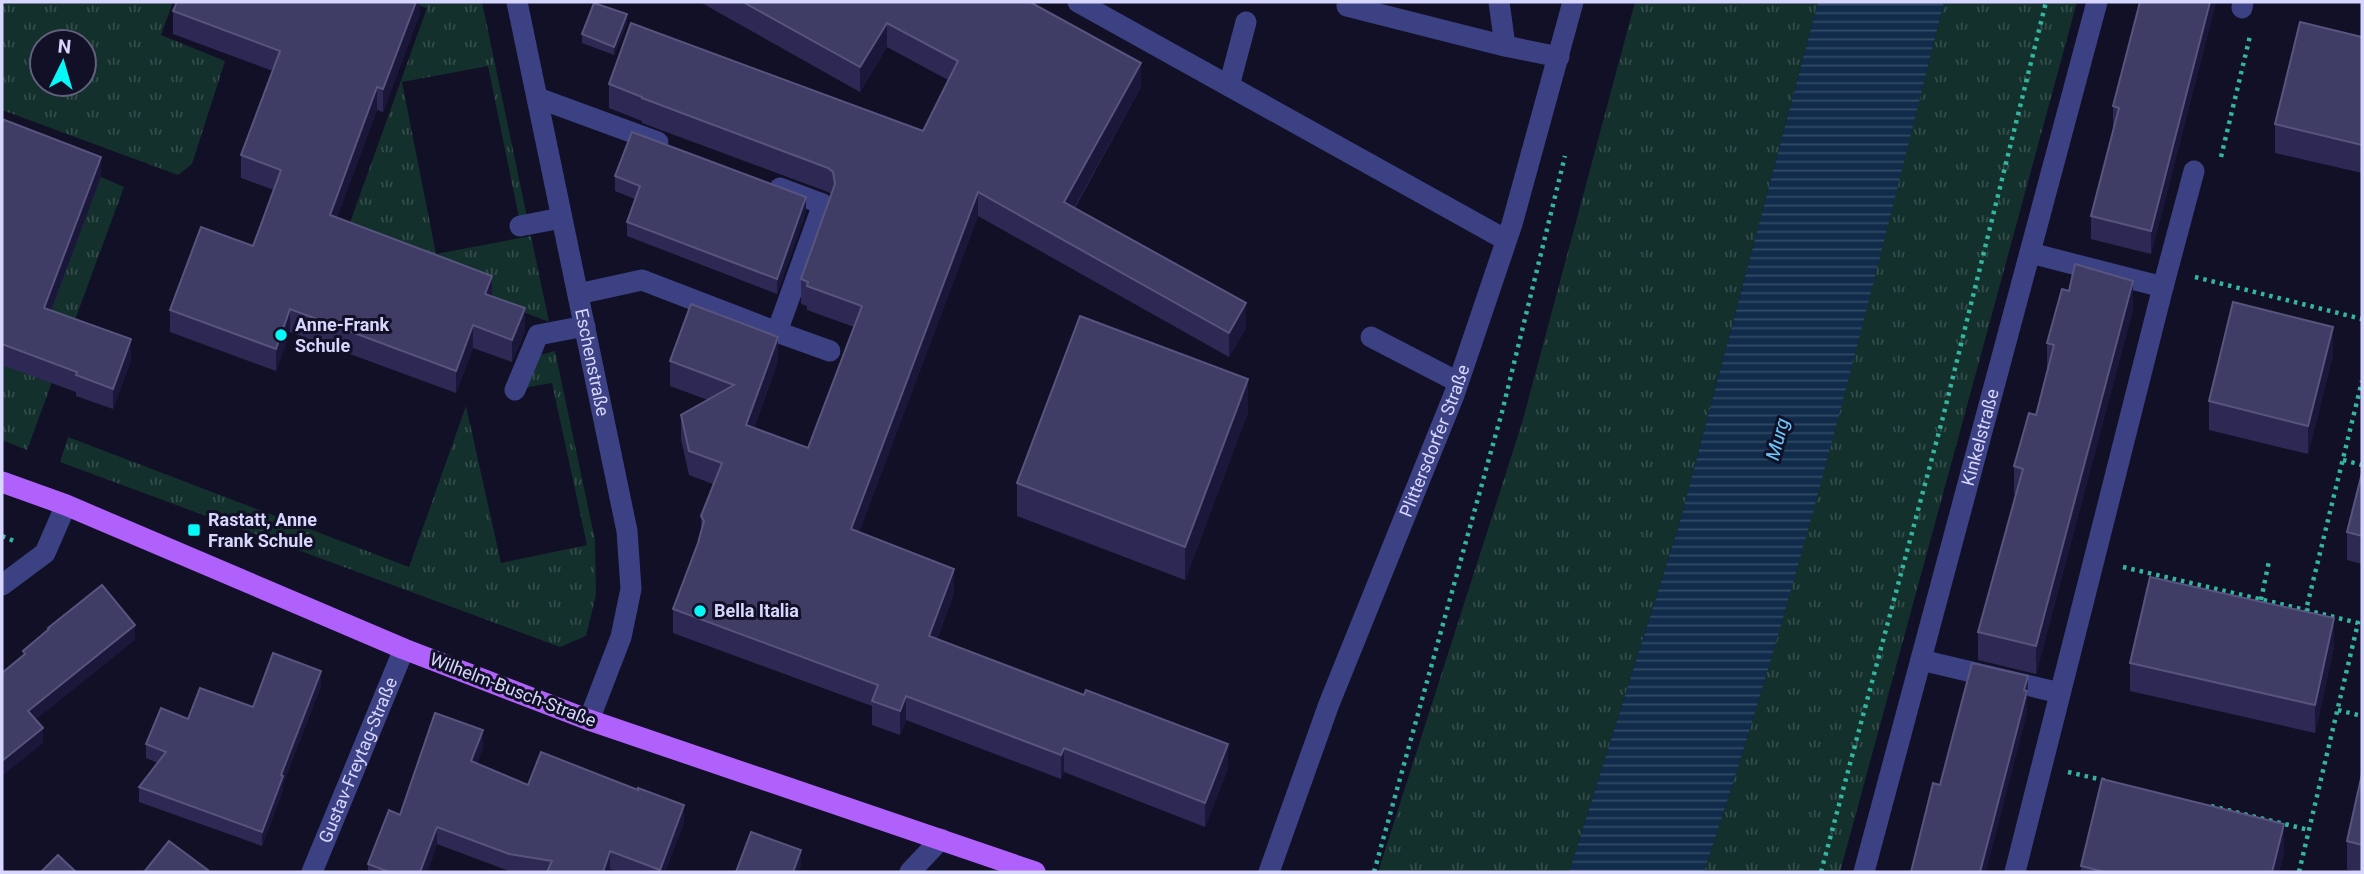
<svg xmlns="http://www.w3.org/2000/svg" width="2364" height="874" viewBox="0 0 2364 874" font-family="Roboto,sans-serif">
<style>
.grass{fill:url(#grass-tufts);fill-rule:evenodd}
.water{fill:url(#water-rules)}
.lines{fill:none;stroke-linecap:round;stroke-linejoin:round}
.path{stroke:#33b59f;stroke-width:4.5;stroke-dasharray:3.5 5;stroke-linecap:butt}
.minor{stroke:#3c4184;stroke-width:21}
.major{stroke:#b060fb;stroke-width:21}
.wall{fill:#2d2954}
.shaded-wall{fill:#1a173a}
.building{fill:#3f3c66;stroke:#57547e;stroke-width:2}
.poi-dot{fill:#07f9f7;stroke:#111026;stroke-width:2.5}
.labels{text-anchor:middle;stroke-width:6;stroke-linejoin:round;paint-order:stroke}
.poi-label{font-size:18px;font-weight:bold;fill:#d6d6fe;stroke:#111026;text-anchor:start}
.street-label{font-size:18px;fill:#d6d6fe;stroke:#111026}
.water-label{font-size:19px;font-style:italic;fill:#67c7fb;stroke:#111026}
</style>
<defs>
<pattern id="grass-tufts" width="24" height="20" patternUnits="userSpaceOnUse" patternTransform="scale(1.75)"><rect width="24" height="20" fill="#13302c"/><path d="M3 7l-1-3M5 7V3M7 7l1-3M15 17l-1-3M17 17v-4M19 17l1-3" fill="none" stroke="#354d4c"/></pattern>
<pattern id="water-rules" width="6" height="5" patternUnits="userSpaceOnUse" patternTransform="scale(1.75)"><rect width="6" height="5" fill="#102c4a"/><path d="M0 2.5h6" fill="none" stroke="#324a65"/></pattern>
</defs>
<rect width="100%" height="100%" fill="#111026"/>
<g class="grass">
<path d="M2 2H173L161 35 225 61 192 164 178 175 2 110ZM42 42H84V84H42Z"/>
<polygon points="409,2 482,2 527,217 519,218 488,66 402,82 436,254 531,236 549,322 343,242 427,8"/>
<polygon points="1635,2 1818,2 1679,525 1569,872 1378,872 1522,423"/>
<path d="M1944 2H2077L1840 872H1704C1800 587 1870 293 1944 2Z"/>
<polygon points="101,177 124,187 27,450 2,440 2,290"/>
<polygon points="555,351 595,540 596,595 586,636 560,647 60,462 68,437 409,567 466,406 501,563 587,545 552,383 522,388 536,356"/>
</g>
<path class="water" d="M1818 2H1944C1871 293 1800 587 1704 872H1569L1679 525Z"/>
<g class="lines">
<g class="path">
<polyline points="2221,157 2250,36"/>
<polyline points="2195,277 2362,319"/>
<polyline points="2343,460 2362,465"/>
<polyline points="2,536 14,541"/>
<polyline points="2123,567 2306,610"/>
<polyline points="2261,600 2269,561"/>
<polyline points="2338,710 2362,716"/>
<polyline points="2068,772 2107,781"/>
<polyline points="2211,806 2309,830"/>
<polyline points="1374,872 1502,412 1565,156"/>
<polyline points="1821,872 1943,417 2046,2"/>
<polyline points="2299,872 2358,623 2306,610 2362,381"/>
</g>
<g class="minor">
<path id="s1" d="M517 2 627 531 631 589 621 637 589 720"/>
<polyline points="1078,2 1506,240"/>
<polyline points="1499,2 1505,46"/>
<polyline points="1347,6 1505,46 1559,57"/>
<polyline points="2242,8 2243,2"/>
<polyline points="1229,86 1246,22"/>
<polyline points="538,98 658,142"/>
<polyline points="520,226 561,218"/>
<polyline points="2163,287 2194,171"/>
<polyline points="578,294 642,280 777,332 823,204 780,188"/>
<polyline points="777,332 830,351"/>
<polyline points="1371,337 1458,382"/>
<polyline points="515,390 538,335 585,326"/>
<polyline points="2,585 45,553 66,505"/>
<polyline points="1921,660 2060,693"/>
<path id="s2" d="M312 872 404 649"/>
<polyline points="910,872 941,839"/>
<path id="s3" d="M1269 872 1329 704 1454 395 1512 224 1573 2"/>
<path id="s4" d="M1864 872 2097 2"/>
<polyline points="2015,872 2163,287 2030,253"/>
</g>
<polyline class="major" points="2,482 66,505 404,649 589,720 1035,872"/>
</g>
<g class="wall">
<polygon points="420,2 420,13 383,112 377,110 337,217 492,296 525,331 512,362 473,348 456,393 290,332 276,371 170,332 170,310 253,246 274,190 241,178 241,155 273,71 173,34 173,11"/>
<polygon points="700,2 1030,2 1141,87 1075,208 1246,328 1229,357 978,216 859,532 954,593 937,639 1228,768 1205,827 1064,772 1061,779 906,720 900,735 872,725 872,706 673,633 673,609 698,543 701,531 701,516 713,484 689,475 681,439 681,415 708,400 670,386 670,361 778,361 754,428 808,448 854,327 807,310 807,306 801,304 801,279 832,195 828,192 642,123 642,121 609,108 609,84 923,131 948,80 887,47 860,92"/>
<polygon points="2216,2 2151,254 2091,239 2091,216 2113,129 2113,106"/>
<polygon points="627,23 614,55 582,43 582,34"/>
<polygon points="2362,37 2362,173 2275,153 2275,124"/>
<polygon points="2,119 101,177 51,311 131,360 113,409 76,396 76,392 2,365"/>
<polygon points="615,176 806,212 777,294 627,236 627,222 635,199 615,191"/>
<polygon points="2133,309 2036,674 1978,660 1978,632 2016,495 2014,494 2014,466 2036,415 2047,371 2047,343"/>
<polygon points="2333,355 2308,454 2209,430 2209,401"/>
<polygon points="1248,412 1185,580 1017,516 1017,483"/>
<polygon points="2362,473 2362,564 2347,560 2347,532"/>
<polygon points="2334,647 2315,733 2130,691 2130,663"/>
<polygon points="321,686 283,784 283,790 262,846 139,802 139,787 158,763 146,758 146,744 188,719 253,707"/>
<polygon points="483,747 477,763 528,785 684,822 665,872 619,872 610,869 609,872 514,872 509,871 437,844 427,872 368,872 368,864 400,815"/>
<polygon points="2362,774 2362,872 2359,872 2347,870 2347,841"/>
<polygon points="2284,851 2279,872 2081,872 2081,866"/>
</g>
<g class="shaded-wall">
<polygon points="416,2 420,2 420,13 383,112 383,89"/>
<polygon points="2210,2 2216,2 2151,254 2151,231"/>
<polygon points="627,14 627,23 614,55 614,47"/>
<polygon points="887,23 887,47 860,92 860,67"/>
<polygon points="1141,63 1141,87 1064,226 1064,202"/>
<polygon points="377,87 377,110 330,237 330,215"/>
<polygon points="101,157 101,177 44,329 44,308"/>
<polygon points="978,192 978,216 851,554 851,529"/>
<polygon points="806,197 806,212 777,294 777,279"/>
<polygon points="492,276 492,298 485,294"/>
<polygon points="2133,281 2133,309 2036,674 2036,646"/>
<polygon points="1246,303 1246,328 1229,357 1229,333"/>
<polygon points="525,308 525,331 512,362 512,340"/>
<polygon points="290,309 290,332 276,371 276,349"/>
<polygon points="473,325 473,348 456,393 456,371"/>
<polygon points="2333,327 2333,355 2308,454 2308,426"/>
<polygon points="778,337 778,361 746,449 746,425"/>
<polygon points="131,339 131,360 113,409 113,389"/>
<polygon points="1248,379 1248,412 1185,580 1185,547"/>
<polygon points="954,569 954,593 929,660 929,636"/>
<polygon points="2334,618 2334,647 2315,733 2315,705"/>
<polygon points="135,625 135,640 28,726 28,711"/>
<polygon points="321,671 321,686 283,784 283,790 262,846 262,832 281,775"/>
<polygon points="2028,676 2027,714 1986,872 1980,872 2024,690"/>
<polygon points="906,696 906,720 900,735 900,711"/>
<polygon points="43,728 43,743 2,776 2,761"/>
<polygon points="483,730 483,747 471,778 471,761"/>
<polygon points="1228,744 1228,768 1205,827 1205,803"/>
<polygon points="1064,748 1064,772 1061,779 1061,755"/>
<polygon points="684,805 684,822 665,872 660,872"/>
<polygon points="2284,824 2284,851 2279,872 2272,872"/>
<polygon points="437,827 437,844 427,872 420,872"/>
<polygon points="801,850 801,866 798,872 793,872"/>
<polygon points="610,851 610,869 609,872 603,872"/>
</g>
<g class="building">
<polygon points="177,2 416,2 383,89 377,87 330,215 492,276 485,294 525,308 512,340 473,325 456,371 290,309 276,349 170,310 201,227 253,246 281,170 241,155 280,51 173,11"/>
<polygon points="743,2 1030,2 1141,63 1064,202 1246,303 1229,333 978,192 851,529 954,569 929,636 1084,695 1086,690 1228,744 1205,803 1064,748 1061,755 906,696 900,711 872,701 878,685 673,609 698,543 704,521 701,516 722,463 689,451 681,415 734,385 670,361 691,304 778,337 746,425 808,448 862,306 807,286 808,282 801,279 835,184 833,172 828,168 642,98 642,97 609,84 631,23 923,131 958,61 887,23 860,67"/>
<polygon points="2140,2 2210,2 2151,231 2091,216 2119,108 2113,106"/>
<polygon points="594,3 627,14 614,47 582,34"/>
<polygon points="2300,22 2362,37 2362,145 2275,124"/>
<polygon points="2,119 101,157 44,308 131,339 113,389 76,375 77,372 2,344"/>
<polygon points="632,132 806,197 777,279 627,222 640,186 615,176"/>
<polygon points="2075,264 2133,281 2036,646 1978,632 2023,469 2014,466 2029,413 2036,415 2054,345 2047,343 2062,289 2069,291"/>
<polygon points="2233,302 2333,327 2308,426 2209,401"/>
<polygon points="1080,316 1248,379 1185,547 1017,483"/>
<polygon points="2362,473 2362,536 2347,532"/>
<polygon points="2150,577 2334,618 2315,705 2130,663"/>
<polygon points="102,585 135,625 28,711 43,728 2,761 2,673 25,654 23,651 49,629 48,628"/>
<polygon points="273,653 321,671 281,775 283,776 262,832 139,787 166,752 146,744 161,708 188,719 200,688 253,707"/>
<polygon points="1972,663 2028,676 2024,690 2027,691 1980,872 1911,872 1933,783 1940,785"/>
<polygon points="435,713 483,730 471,761 528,785 541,752 638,790 638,788 684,805 660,870 610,851 603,872 547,872 552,861 509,854 437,827 420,872 389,872 368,864 389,810 400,815"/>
<polygon points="2362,774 2362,845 2347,841"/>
<polygon points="2102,779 2284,824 2272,872 2105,872 2081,866"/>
<polygon points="751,832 801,850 793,872 736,872"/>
<polygon points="169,841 208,870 206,872 144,872"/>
<polygon points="58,855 76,872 41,872"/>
</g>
<g class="poi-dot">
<circle cx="281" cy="335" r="7"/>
<rect x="187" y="523" width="14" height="14" rx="3.5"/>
<circle cx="700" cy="611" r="7"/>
</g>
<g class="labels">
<g class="poi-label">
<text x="295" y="331">Anne-Frank<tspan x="295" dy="21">Schule</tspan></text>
<text x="208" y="526">Rastatt, Anne<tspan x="208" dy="21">Frank Schule</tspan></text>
<text x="714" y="617">Bella Italia</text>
</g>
<g class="street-label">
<text dy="6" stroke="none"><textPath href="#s1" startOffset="368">Eschenstraße</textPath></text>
<text dy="6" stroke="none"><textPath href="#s4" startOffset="450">Kinkelstraße</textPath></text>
<text dy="6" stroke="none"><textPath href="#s3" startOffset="462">Plittersdorfer Straße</textPath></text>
<text transform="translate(513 690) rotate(21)" y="6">Wilhelm-Busch-Straße</text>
<text dy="6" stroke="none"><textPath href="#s2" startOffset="121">Gustav-Freytag-Straße</textPath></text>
</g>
<g class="water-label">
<text transform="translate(1777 439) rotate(-75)" y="7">Murg</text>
</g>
</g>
<rect width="2364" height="874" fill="none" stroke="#d6d6fe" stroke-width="7"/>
<g transform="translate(63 63) rotate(5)"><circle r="33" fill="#111026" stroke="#605f7c" stroke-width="2"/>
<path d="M0-5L12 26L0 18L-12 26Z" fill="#07f9f7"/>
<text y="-10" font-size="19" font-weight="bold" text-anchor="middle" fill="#d6d6fe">N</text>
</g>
</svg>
